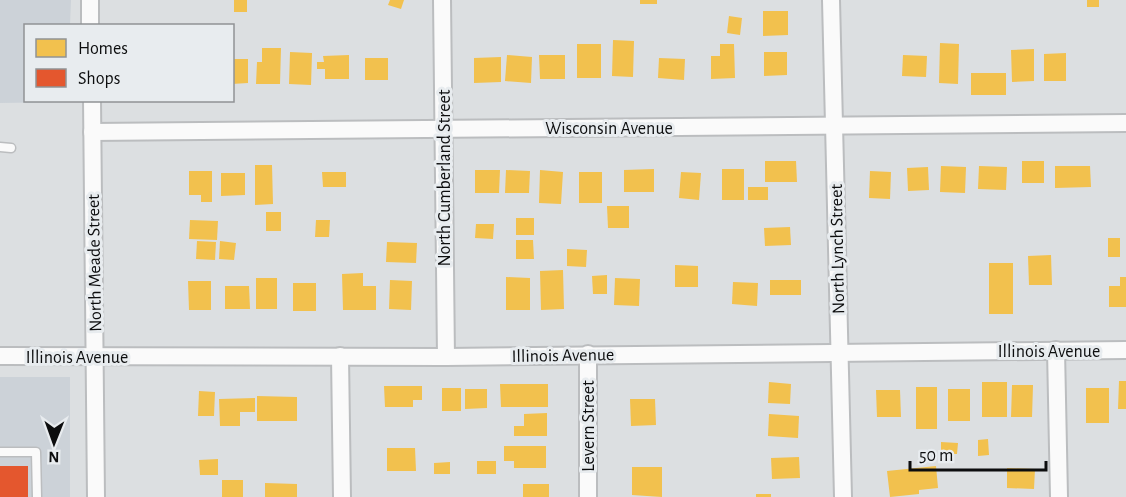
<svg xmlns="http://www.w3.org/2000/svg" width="1126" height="497" viewBox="0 0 1126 497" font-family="'Alegreya Sans',sans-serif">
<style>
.built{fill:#ccd2d8}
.homes{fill:#f2c14e}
.shops{fill:#e4572e}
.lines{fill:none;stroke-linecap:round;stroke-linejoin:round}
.lane-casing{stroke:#bbbdbf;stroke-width:11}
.street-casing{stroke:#bbbdbf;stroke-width:20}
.lane{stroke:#fafafa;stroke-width:8}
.street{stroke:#fafafa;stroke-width:16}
.labels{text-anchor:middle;stroke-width:6;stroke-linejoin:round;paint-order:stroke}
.street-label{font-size:18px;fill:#0c0d0e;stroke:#e8ecef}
</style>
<rect width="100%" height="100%" fill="#dcdfe1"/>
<g class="built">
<polygon points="0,0 71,0 70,25 26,26 26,100 68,102 0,103"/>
<rect x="0" y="377" width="70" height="120"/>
</g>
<g class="homes">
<rect x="234" y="0" width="13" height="12"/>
<polygon points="390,0 404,0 401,9 388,5"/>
<rect x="640" y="0" width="17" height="4"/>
<rect x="1087" y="0" width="12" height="7"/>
<polygon points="763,11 788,11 788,35 763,36"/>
<polygon points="729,16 742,18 740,35 727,33"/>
<polygon points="613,40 634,41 633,77 612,76"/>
<polygon points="940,43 959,44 958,84 939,83"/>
<rect x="577" y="44" width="24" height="34"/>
<polygon points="720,44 734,44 735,78 711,79 711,56 720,56"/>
<polygon points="262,48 281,48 280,84 256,84 257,62 262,62"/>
<polygon points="1034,49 1034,81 1012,82 1011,50"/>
<polygon points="290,52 312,53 311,85 289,84"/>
<polygon points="764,52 787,52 787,75 764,76"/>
<polygon points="1066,53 1066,81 1044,81 1044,54"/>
<polygon points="349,55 349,79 325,79 325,69 317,69 317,62 324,62 323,56"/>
<polygon points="507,55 532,57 531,83 505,81"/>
<polygon points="539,55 565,55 565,79 540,79"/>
<polygon points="903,55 927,56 926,77 902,76"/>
<polygon points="501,57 501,82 474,83 474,58"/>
<rect x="365" y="58" width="23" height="22"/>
<polygon points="659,58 685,59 684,80 658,78"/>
<polygon points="232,59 248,59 248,83 232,84"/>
<rect x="971" y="73" width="35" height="22"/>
<polygon points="765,161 796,161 797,182 765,182"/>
<rect x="1022" y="161" width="22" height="22"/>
<polygon points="255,165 272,165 273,204 255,205"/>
<polygon points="941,166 966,167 965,193 940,192"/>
<polygon points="979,166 1007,167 1006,190 978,189"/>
<polygon points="1055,166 1090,166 1091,187 1055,188"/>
<polygon points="928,167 929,190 908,191 907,168"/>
<polygon points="654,169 654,192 624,192 624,170"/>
<rect x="722" y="169" width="22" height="31"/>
<polygon points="475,170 500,170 499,193 475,193"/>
<polygon points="506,170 530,171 529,193 505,193"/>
<polygon points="540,170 563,172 561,204 539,203"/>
<polygon points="189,171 212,171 212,202 201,202 201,195 189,195"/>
<polygon points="870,171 891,172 890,199 869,198"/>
<polygon points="322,172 346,172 346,187 323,187"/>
<rect x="579" y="172" width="23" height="31"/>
<polygon points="681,172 701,173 699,200 679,198"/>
<polygon points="221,173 245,173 245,195 221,196"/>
<rect x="748" y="187" width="20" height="13"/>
<polygon points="607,206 629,206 629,228 608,228"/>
<rect x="266" y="212" width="15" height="19"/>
<rect x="516" y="218" width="18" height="17"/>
<polygon points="190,220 218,221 217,240 189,239"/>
<polygon points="316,220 330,220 329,237 315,237"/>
<polygon points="476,224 494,224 493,239 475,238"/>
<polygon points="790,227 791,245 765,246 764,228"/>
<rect x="1108" y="238" width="12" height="19"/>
<polygon points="516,240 533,240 534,259 516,259"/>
<polygon points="197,241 216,242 215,260 196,259"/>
<polygon points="220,241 236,243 234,260 219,259"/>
<polygon points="387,242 417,243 416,263 386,262"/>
<polygon points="567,249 587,250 586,267 567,266"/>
<polygon points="1051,255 1052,285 1029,285 1028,256"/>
<rect x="989" y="263" width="24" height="51"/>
<polygon points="675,265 698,266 698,287 675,287"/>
<polygon points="563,270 564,309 541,310 540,271"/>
<polygon points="363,273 363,286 376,286 376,310 343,310 342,274"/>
<polygon points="607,275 607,294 593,294 592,276"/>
<polygon points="506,277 530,278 530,310 506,310"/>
<polygon points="1120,277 1126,277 1126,307 1109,307 1109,286 1120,286"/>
<rect x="256" y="278" width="21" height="31"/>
<polygon points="615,278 640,279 639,306 614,305"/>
<polygon points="390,280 412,281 411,310 389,309"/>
<rect x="770" y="280" width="31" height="15"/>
<polygon points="188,281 211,281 211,310 189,310"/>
<polygon points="733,282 758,283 757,306 732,304"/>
<rect x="293" y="283" width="23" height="28"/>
<polygon points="225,286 249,286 250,309 225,309"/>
<polygon points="1119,381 1126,381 1126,409 1118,409"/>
<polygon points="769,382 791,384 790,404 768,403"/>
<rect x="982" y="382" width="25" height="35"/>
<polygon points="500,384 548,384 548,407 501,407"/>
<polygon points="1012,385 1033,385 1032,417 1011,417"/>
<polygon points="384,386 422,386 422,400 413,400 413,407 385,407"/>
<rect x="916" y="387" width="21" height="42"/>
<rect x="442" y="388" width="19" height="23"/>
<rect x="1086" y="388" width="23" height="35"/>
<polygon points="465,389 487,389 487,408 465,409"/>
<rect x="948" y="389" width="22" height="32"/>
<polygon points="876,390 900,390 901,417 877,417"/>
<polygon points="199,391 215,392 214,416 198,416"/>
<polygon points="257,396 297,397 297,421 257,421"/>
<polygon points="255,398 255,412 240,412 240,426 220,426 219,399"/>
<polygon points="630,399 655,399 656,425 631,426"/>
<polygon points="547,413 547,436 514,436 514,426 524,426 524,414"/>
<polygon points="769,414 799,416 798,438 768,436"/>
<polygon points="988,439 989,455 978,456 978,440"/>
<polygon points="941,442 958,443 957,454 941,454"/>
<polygon points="504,446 546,446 546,468 514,468 514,461 504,461"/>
<polygon points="387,448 415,448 416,471 387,471"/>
<polygon points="799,457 800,478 772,479 771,458"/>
<polygon points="218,459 218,475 200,475 199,460"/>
<rect x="477" y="461" width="19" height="13"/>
<polygon points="450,462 450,474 434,474 434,463"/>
<polygon points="936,466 938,488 919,490 919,494 890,497 887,471"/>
<polygon points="632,467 662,467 662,497 632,495"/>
<polygon points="1007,468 1035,469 1034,489 1007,488"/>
<rect x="222" y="480" width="21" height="17"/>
<polygon points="265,483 297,484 297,497 265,497"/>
<rect x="523" y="484" width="26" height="13"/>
<rect x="756" y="494" width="15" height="3"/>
</g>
<rect class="shops" x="0" y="466" width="28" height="31"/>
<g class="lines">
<g class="lane-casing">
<g id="lane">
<polyline points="0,147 11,148"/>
<polyline points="0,452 36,452 37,497"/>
</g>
</g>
<g class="street-casing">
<g id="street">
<polyline points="90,0 90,26"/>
<polyline points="442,0 446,357"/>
<polyline points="831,0 843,497"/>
<polyline points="92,100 96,497"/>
<polyline points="92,132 1126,123"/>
<polyline points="1056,350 1059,497"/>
<polyline points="588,354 588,497"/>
<polyline points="0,356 446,357 1126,350"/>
<polyline points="340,356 342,497"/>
</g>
</g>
<use href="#lane" class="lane"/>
<use href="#street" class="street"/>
</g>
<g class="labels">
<g class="street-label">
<text x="609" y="134">Wisconsin Avenue</text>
<text transform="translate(444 178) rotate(-90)" y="6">North Cumberland Street</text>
<text transform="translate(837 249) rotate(-91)" y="6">North Lynch Street</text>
<text transform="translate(94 263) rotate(-91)" y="6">North Meade Street</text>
<text x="1049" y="357">Illinois Avenue</text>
<text transform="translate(563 355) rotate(-1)" y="6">Illinois Avenue</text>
<text x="77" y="363">Illinois Avenue</text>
<text transform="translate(588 426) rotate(-90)" y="6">Levern Street</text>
</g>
</g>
<rect x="24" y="24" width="210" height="78" fill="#e8ecef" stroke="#909395" stroke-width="1.5"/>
<rect x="36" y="39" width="30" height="18" fill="#f2c14e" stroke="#909395" stroke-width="1.5"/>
<text x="78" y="54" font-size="18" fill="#0c0d0e">Homes</text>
<rect x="36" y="69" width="30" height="18" fill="#e4572e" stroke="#909395" stroke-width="1.5"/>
<text x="78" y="84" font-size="18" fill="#0c0d0e">Shops</text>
<g transform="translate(54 443) rotate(181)" stroke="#e8ecef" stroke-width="4.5" paint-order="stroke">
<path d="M0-4.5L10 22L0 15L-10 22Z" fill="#0c0d0e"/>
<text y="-9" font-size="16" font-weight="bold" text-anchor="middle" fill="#0c0d0e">N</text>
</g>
<path d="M910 461v9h136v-9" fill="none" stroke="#0c0d0e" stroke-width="3"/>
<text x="919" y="461" font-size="18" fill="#0c0d0e" stroke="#e8ecef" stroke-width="4.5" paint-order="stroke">50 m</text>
</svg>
